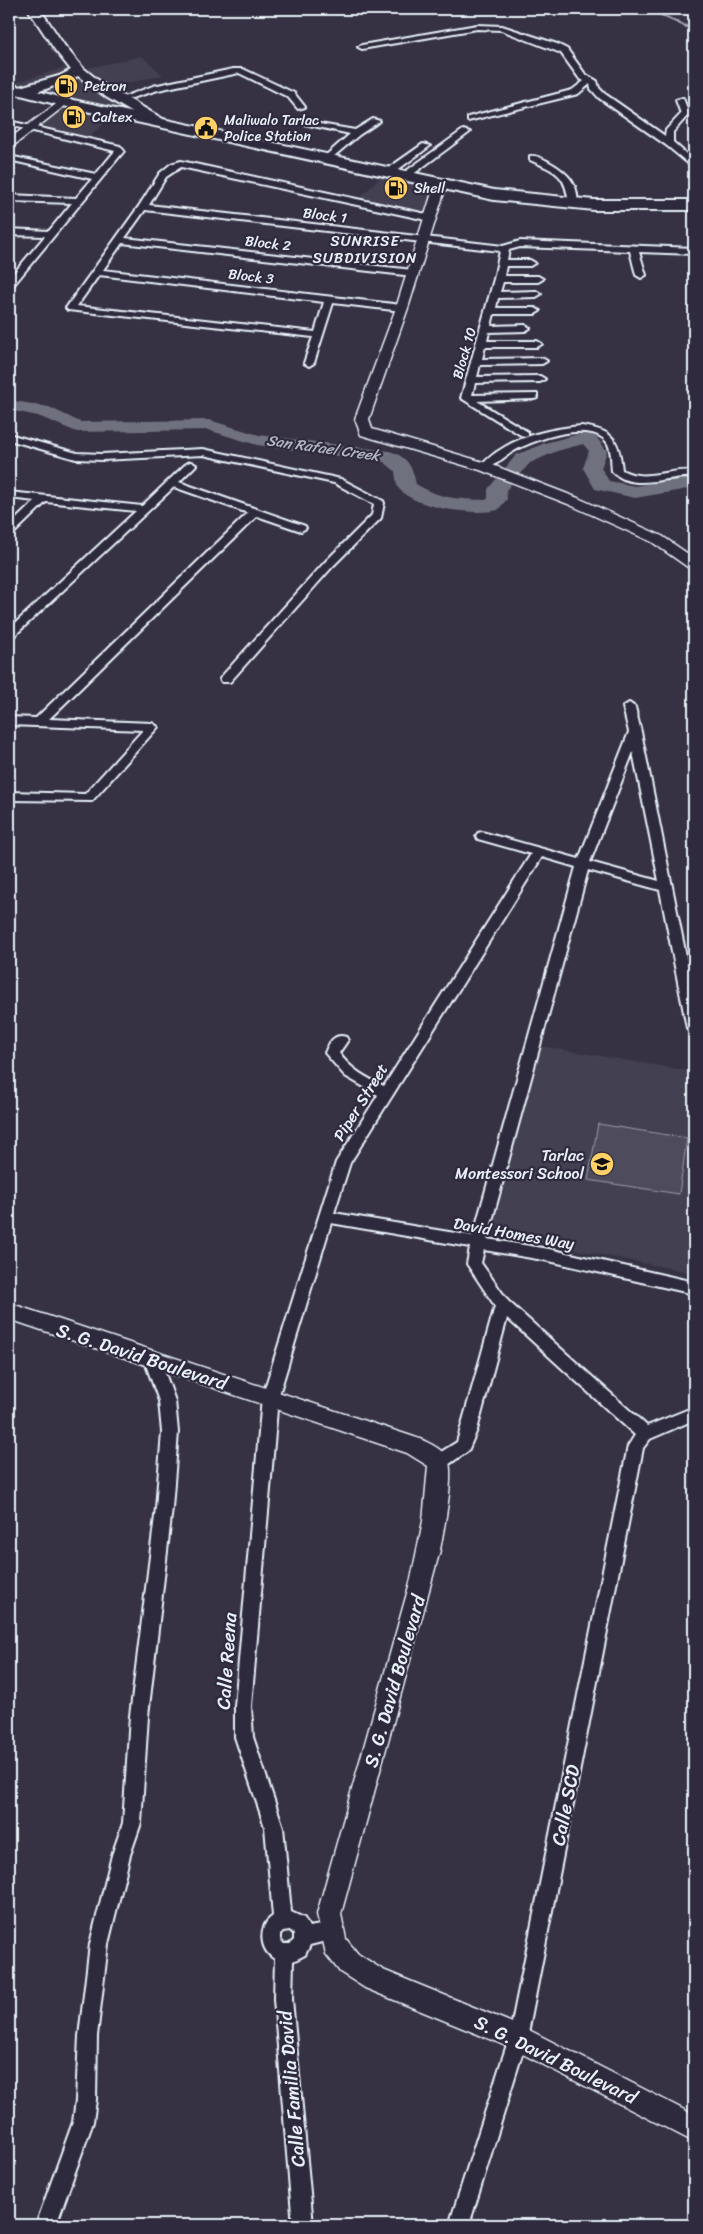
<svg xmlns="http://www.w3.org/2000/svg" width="703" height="2234" viewBox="0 0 703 2234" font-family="Sriracha,sans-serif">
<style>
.built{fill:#433f51}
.green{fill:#4d4b5c;stroke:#9a9eaa}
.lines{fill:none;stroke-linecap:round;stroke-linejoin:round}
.stream{stroke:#a0a4af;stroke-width:2.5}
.river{fill:#70717f;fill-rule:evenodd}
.street-casing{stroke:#e8f1f8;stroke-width:4}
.secondary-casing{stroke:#e8f1f8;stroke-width:3}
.primary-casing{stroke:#e8f1f8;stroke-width:4}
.highway-casing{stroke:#e8f1f8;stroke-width:4}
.street{fill:#2f2a3d;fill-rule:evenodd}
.secondary{fill:#2f2a3d;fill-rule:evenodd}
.primary{fill:#2f2a3d;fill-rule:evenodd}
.highway{fill:#2f2a3d;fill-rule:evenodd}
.labels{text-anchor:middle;stroke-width:4.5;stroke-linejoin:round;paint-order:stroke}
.far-poi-label{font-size:14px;fill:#e8f1f8;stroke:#2f2a3d;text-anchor:start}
.far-street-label{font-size:14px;fill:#e8f1f8;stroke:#2f2a3d}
.far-neighbourhood-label{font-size:15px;letter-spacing:1px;fill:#e8f1f8;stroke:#2f2a3d}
.far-water-label{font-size:15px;font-style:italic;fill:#b2b7c2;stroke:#2f2a3d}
.street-label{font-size:16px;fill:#e8f1f8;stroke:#2f2a3d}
.poi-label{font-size:16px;fill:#e8f1f8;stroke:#2f2a3d;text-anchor:end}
.near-street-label{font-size:19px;fill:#e8f1f8;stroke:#2f2a3d}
</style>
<rect width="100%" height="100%" fill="#363244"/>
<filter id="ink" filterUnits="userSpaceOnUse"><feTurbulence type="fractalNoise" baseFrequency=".02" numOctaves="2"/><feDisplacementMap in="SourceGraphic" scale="10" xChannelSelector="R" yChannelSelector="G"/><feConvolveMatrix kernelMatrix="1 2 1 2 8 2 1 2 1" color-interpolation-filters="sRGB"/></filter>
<g filter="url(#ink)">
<g class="built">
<polygon points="142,56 163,75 110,87 88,68"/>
<polygon points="66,67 125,109 11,84"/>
<polygon points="65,106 113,117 88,137 40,126"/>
<polygon points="382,175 435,187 426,214 359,199"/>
<polygon points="540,1046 690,1071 694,1094 694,1273 491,1233"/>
</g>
<polygon class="green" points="598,1124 687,1138 679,1194 588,1180"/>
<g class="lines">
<polyline class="stream" points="648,9 694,30"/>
<path class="river" d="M9 400 49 407 80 422 209 420 259 435 389 451C407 456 413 467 416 484 441 499 457 499 486 500L488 498V489L516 455 545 443 587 432 593 433 607 451 601 468 609 481 635 486 694 476V488L635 498 595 489 583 468 589 451 583 444 557 451 530 463 506 490 507 499 498 510C475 516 416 508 400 490 396 486 396 477 395 471L384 462 257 445 208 430 77 432 38 416 9 410Z"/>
<g class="street-casing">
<g id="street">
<polygon points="477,25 502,26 557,44 567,49 585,74 597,81 599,88 605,94 665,136 666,130 681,114 676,100 683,98 689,114 673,132 673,142 694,161 694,168 666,145 599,98 591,89 590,84 578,94 468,121 468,117 572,90 584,81 579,78 561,53 501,30 477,29 362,49 358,47 362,45"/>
<polygon points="233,69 243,69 294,93 305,107 298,109 288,97 239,73 158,90 122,101 118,99 153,86"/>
<polygon points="373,119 380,121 359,135 327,162 323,159 324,157 350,134 304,124 308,122 355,130"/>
<polygon points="9,121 120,146 124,151 12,287 9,288 9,279 45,236 9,235 9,229 49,231 72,203 9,201 9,195 76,198 92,179 9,160 9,156 96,174 115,151 9,125"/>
<polygon points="463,130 470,132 408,178 402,178 402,174"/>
<polygon points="423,144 430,146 392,174 386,174 386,170"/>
<path d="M530 156C537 155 543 159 549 162 566 171 582 186 576 207L569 205C566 174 557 172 530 160Z"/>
<path d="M181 161 431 215 435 218 431 221 181 167 166 177 149 205 503 246 520 241 694 248V254L639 252 646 275 641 278 636 275 630 251 520 247 509 250 507 260H530L535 263 530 266H506L504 276H538L543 279 538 282H503L500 292 536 291 541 294 536 297 498 298 496 308H535L540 311 535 314H494L491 326 525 325 530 328 525 331 489 332 487 341H537L542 344 537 347H485L482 359 542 358 547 361 542 364 480 365 477 377 540 376 545 379 540 382 475 383 472 395 537 394V398L534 399 477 401 528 432V436L524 437 461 398 494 279 500 251 145 210 125 238 413 270 418 273 413 276 122 243 103 270 402 305 407 308 402 311 333 303 314 363 309 366 304 363 313 337 68 310 66 308 139 206 160 173 171 164ZM99 275 324 302 315 332 77 306Z"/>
<path d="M581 426C613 430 619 439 622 470 644 483 670 468 694 471V477C668 475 633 493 612 471 611 463 612 452 608 444 593 418 533 440 514 451 505 456 497 463 489 469L485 470 480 467C504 439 546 429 581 426Z"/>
<polygon points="9,434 77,453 102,454 203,449 341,479 383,501 384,503 381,518 333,566 230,682 222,682 220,679 222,676 325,562 372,515 374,504 334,483 203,455 102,460 76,459 9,440"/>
<polygon points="191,462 196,465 179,482 305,526 306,528 301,531 257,516 49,719 152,723 158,727 92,801 9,800 9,792 85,794 143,730 9,725 9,717 36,718 248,513 174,487 13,637 9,638 9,629 136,511 46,502 13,534 9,535 9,526 35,501 9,498 9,492 142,506 187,463"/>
<path d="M629 703 635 707 641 732 694 996V1033L689 1031 687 1028 660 890 588 870 487 1239 549 1249 694 1282V1294L549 1261 484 1250 481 1263 508 1301 647 1426 694 1407V1420L650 1439 643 1448 527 2038 469 2225H449L509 2038 628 1446 635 1435 507 1318 477 1430 468 1451 445 1467 439 1469 433 1467 431 1462 433 1457 457 1442 495 1306 467 1264 470 1247 331 1223 278 1398 251 1706 253 1737 283 1827 291 1912 304 1918 309 1927 332 1923 338 1926 341 1932 338 1938 310 1945 305 1955 293 1961 292 1999 313 2225H293L274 1999 275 1959C259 1950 258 1926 273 1916L265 1827 235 1737V1706L262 1398 336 1162 378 1095 345 1076 325 1053C329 1043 334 1033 346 1037L348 1040 339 1053C350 1069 366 1078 384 1086L531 854 478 839 476 836 478 833 482 832 579 859 629 732 623 707ZM633 752 659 881 590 862ZM542 857 576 867 473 1236 334 1213 350 1163ZM290 1930 294 1934V1940L290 1944H284L280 1940V1934L283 1931Z"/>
<polygon points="152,1353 157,1355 160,1359 175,1401 178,1432 172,1508 148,1716 141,1823 130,1855 108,1944 97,2036 96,2100 93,2122 56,2225 36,2225 73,2122 76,2100 79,2036 90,1944 112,1855 123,1823 130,1716 156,1508 162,1432 159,1401 144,1359 147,1355"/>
</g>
</g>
<g class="secondary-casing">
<g id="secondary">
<polygon points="63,99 67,100 69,102 67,104 13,146 9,147 9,139"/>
<polygon points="441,179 447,183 408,308 369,419 372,429 490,464 578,498 662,536 694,558 694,569 689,568 652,542 568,504 480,470 361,435 355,419 396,308 435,183"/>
<path d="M9 1303 414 1437C424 1440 441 1448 447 1457 456 1470 443 1533 440 1550L341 1914 346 1939 358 1954 383 1970 527 2029 694 2115V2142L509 2047 365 1988 340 1972 326 1954 317 1914 411 1579 423 1521 428 1466 407 1453 9 1319Z"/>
</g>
</g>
<g class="primary-casing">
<path id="primary" d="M28 9H40L64 45 82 67 103 84 163 119 164 122 163 125H153L106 97 78 76C65 83 28 97 16 94L14 91 16 88 59 76 71 70 55 50Z"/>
</g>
<g class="highway-casing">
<polygon id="highway" points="9,84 64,98 494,190 594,200 694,200 694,210 594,210 494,200 63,106 9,92"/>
</g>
<use href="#street" class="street"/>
<use href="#secondary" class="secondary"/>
<use href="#primary" class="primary"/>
<use href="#highway" class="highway"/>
</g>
</g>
<defs>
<g id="fuel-disc" transform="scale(1.25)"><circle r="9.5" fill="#ffd166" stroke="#2f2a3d"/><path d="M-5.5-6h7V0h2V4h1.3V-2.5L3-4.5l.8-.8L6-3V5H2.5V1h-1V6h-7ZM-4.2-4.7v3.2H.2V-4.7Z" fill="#111"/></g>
<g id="civic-disc" transform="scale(1.25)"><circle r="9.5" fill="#ffd166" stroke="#2f2a3d"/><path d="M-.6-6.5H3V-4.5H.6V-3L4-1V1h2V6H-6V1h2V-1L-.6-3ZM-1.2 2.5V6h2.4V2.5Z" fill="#111"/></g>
<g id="school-disc" transform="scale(1.25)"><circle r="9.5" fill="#ffd166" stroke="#2f2a3d"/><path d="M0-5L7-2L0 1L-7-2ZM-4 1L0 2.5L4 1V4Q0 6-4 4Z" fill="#111"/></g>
</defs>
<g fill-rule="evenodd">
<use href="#fuel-disc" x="66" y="86"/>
<use href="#fuel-disc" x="74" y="117"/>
<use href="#civic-disc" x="206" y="128"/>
<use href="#fuel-disc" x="396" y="188"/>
<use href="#school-disc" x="602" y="1164"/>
</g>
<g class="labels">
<g class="far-poi-label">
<text x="84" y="91">Petron</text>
<text x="92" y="122">Caltex</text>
<text x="224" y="125">Maliwalo Tarlac<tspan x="224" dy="16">Police Station</tspan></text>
<text x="414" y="193">Shell</text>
</g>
<g class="far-street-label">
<text transform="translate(325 215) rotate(7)" y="5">Block 1</text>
<text transform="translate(268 243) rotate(7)" y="5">Block 2</text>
<text transform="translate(251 276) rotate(7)" y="5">Block 3</text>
<text transform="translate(464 353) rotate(-74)" y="5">Block 10</text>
</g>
<g class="far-neighbourhood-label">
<text x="365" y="246">SUNRISE<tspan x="365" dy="17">SUBDIVISION</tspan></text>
</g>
<g class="far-water-label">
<text transform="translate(323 448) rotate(8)" y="5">San Rafael Creek</text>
</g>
<g class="street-label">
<text transform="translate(360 1102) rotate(-58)" y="6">Piper Street</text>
<text transform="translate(514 1233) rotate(10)" y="6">David Homes Way</text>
</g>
<g class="poi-label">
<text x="584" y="1161">Tarlac<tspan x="584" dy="18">Montessori School</tspan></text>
</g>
<g class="near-street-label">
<text transform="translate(142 1356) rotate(18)" y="7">S. G. David Boulevard</text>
<text transform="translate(226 1661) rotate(-86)" y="7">Calle Reena</text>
<text transform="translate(394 1681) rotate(-74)" y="7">S. G. David Boulevard</text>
<text transform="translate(565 1805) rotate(-79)" y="7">Calle SCD</text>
<text transform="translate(556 2059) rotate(26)" y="7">S. G. David Boulevard</text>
<text transform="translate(291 2089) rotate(-95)" y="7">Calle Familia David</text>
</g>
</g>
<rect width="703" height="2234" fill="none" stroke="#2f2a3d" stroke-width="30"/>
<rect x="15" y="15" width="673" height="2204" fill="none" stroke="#e8f1f8" stroke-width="2" filter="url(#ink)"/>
</svg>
